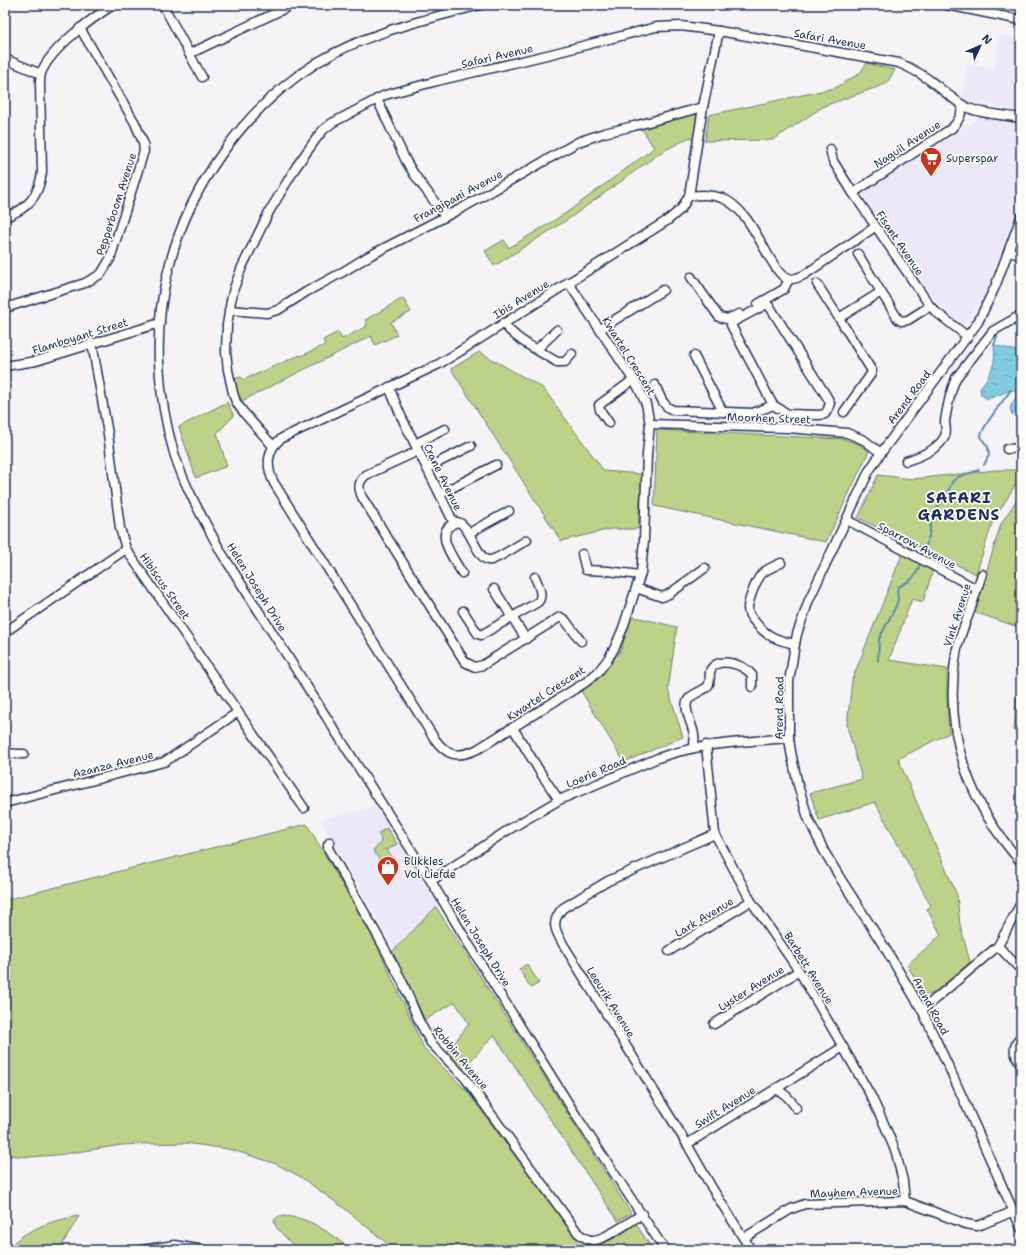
<svg xmlns="http://www.w3.org/2000/svg" width="1026" height="1255" viewBox="0 0 1026 1255" font-family="'Shantell Sans',sans-serif">
<style>
.built{fill:#ede8f8}
.grass{fill:#bcd288;stroke:#6c8073}
.forest{fill:url(#forest-crowns);stroke:#6c8073}
.water{fill:url(#water-ripples);stroke:#588dad}
.lines{fill:none;stroke-linecap:round;stroke-linejoin:round}
.stream{stroke:#588dad;stroke-width:2}
.minor-casing{stroke:#1b2f5e;stroke-width:11}
.minor{stroke:#fdfcf7;stroke-width:8}
.labels{text-anchor:middle;stroke-width:3.5;stroke-linejoin:round;paint-order:stroke}
.street-label{font-size:11px;fill:#1b2f5e;stroke:#fdfcf7}
.poi-label{font-size:11px;fill:#1b2f5e;stroke:#fdfcf7;text-anchor:start}
.district-label{font-size:15px;font-weight:bold;letter-spacing:1px;fill:#1b2f5e;stroke:#fdfcf7}
</style>
<defs>
<pattern id="forest-crowns" width="20" height="18" patternUnits="userSpaceOnUse"><rect width="20" height="18" fill="#bcd288"/><path d="M2 6a3 3 0 1 1 6 0M12 15a3 3 0 1 1 6 0" fill="none" stroke="#a1b578"/></pattern>
<pattern id="water-ripples" width="26" height="14" patternUnits="userSpaceOnUse"><rect width="26" height="14" fill="#81cce1"/><path d="M2 4q2-2 4 0t4 0M15 11q2-2 4 0t4 0" fill="none" stroke="#69a6ba"/></pattern>
</defs>
<rect width="100%" height="100%" fill="#f6f3f7"/>
<filter id="ink" filterUnits="userSpaceOnUse"><feTurbulence type="fractalNoise" baseFrequency=".025" numOctaves="2"/><feDisplacementMap in="SourceGraphic" scale="8" xChannelSelector="R" yChannelSelector="G"/><feConvolveMatrix kernelMatrix="1 2 1 2 8 2 1 2 1" color-interpolation-filters="sRGB"/></filter>
<g filter="url(#ink)">
<g class="built">
<polygon points="1000,35 1021,39 1021,111 961,100 967,64 994,69"/>
<polygon points="981,117 1021,123 1021,196 984,297 963,325 936,302 861,194"/>
<polygon points="376,806 438,904 395,949 320,820"/>
</g>
<g class="grass">
<polygon points="867,63 895,70 886,84 824,106 773,140 705,141 709,115 835,88 860,73"/>
<polygon points="700,114 695,145 690,137 660,153 570,218 494,266 485,251 504,240 509,248 566,213 654,148 641,127 671,119"/>
<polygon points="403,298 411,312 391,322 397,335 375,345 371,336 242,401 238,393 234,379 241,377 243,380 300,355 301,356 325,345 323,340 338,332 342,339 367,326 365,320"/>
<polygon points="479,352 543,388 604,471 642,474 638,529 611,529 561,541 451,369"/>
<polygon points="227,402 234,416 217,433 227,466 196,478 179,427"/>
<polygon points="657,430 843,439 858,444 869,451 826,542 654,506"/>
<polygon points="996,470 1021,470 1021,476 993,521 976,574 858,518 878,475 913,479"/>
<polygon points="1021,493 1021,628 974,612 1001,524"/>
<polygon points="903,552 934,567 923,602 912,599 889,660 947,669 947,700 949,733 898,759 957,895 960,925 970,962 933,994 925,995 907,965 941,935 927,909 931,906 875,802 819,820 810,793 862,779 847,726 852,680"/>
<polygon points="631,616 677,627 668,689 683,737 624,762 581,691 603,673 621,650"/>
<polygon points="1021,683 1021,741 1014,730 1016,699"/>
<path d="M307 824 375 941 424 1048 466 1090 576 1238C580 1240 584 1243 587 1244 604 1248 623 1232 636 1224L653 1250H395L344 1208 299 1176 276 1164 252 1156 228 1149 206 1146 185 1143 143 1144 122 1145 57 1155 29 1157 5 1155V900Z"/>
<polygon points="436,907 631,1213 618,1221 494,1035 463,1069 447,1052 469,1024 455,1002 425,1020 392,952"/>
<polygon points="527,964 539,983 531,988 519,969"/>
<path d="M79 1216 59 1250H6C24 1230 52 1220 79 1216Z"/>
<path d="M279 1216C311 1216 327 1232 352 1250H297L276 1227 274 1220Z"/>
</g>
<polygon class="forest" points="387,828 397,844 387,850 394,860 384,867 373,850 380,844 381,839 378,833"/>
<path class="water" d="M994 345 1021 352V414L1017 411 1012 415C1007 402 1016 404 1016 393L1014 390H1011L988 399 981 395 980 388C992 372 996 365 994 345Z"/>
<g class="lines">
<g class="stream">
<polyline points="1010,326 1021,325"/>
<polyline points="994,345 998,333"/>
<path d="M984 465 989 455 988 447C986 444 982 440 981 436 981 428 1005 398 1011 390"/>
<polyline points="924,552 929,536 931,523 935,512 948,492 952,482 958,477 979,470"/>
<polyline points="878,661 879,639 896,606 898,599 897,590 898,587 911,580 917,572 921,561"/>
</g>
<g class="minor-casing">
<g id="minor">
<polyline points="163,5 202,77"/>
<path d="M480 5C425 20 368 32 318 62 244 108 188 187 168 271 153 330 157 395 174 453 185 488 204 520 221 552L431 881 468 943 577 1117 665 1250"/>
<polyline points="947,5 1021,20"/>
<polyline points="189,54 292,5"/>
<polyline points="5,59 41,74"/>
<polyline points="377,99 406,161 414,174 445,216"/>
<polyline points="830,149 833,161 853,193 930,306 936,312 968,337"/>
<path d="M853 193 952 128C959 121 961 115 963 105"/>
<path d="M689 196C700 195 711 194 722 198 745 207 759 240 771 260 775 266 779 275 786 278 792 281 799 277 804 275L875 227"/>
<path d="M5 217C28 209 39 196 42 172L40 85C40 81 40 76 41 73 51 48 91 19 113 5"/>
<polyline points="1021,217 995,287 978,322 881,453 869,471 809,600 797,634 795,644 789,682 789,738 791,752 798,785 808,818 824,851 842,881 885,948 922,1010 952,1074 1021,1228"/>
<polyline points="1009,251 1021,256"/>
<polyline points="858,254 881,292"/>
<polyline points="691,277 719,317 727,319 739,314"/>
<path d="M568 282 638 387 646 404 650 424 647 454 644 540 641 573 623 628 615 647 608 659 598 672 586 682 478 749C457 759 447 756 434 738L274 483C266 467 266 449 282 438L437 365 454 355 668 220 681 209 689 196 703 107 719 31"/>
<polyline points="817,284 839,318"/>
<polyline points="758,304 784,289 789,279"/>
<polygon points="765,305 768,305 770,307 827,397 830,403 828,409 825,414 819,415 788,414 773,405 731,325 735,321"/>
<polyline points="5,308 85,283 101,274 110,259 144,151 143,142 135,123 80,28"/>
<polyline points="229,310 267,313 278,310 306,292 341,273 369,256 464,207 578,142 604,133 634,126 703,107"/>
<path d="M503 323C517 341 538 350 557 362H565L572 354"/>
<polyline points="600,329 663,290"/>
<polyline points="92,343 108,434 120,528 126,549 304,808"/>
<polyline points="537,349 557,330"/>
<polyline points="694,356 723,412"/>
<polyline points="5,366 36,361 160,323"/>
<path d="M655 385C660 395 662 406 673 410L753 413 766 408 773 405"/>
<polyline points="389,387 401,416 454,523"/>
<polyline points="844,412 871,374 872,371 839,318 881,292 898,319 901,321 908,320 930,306"/>
<polyline points="609,423 600,410 599,405 633,380"/>
<polyline points="650,424 787,428 847,433 864,440 881,453"/>
<polyline points="415,444 445,429"/>
<path d="M273 446 244 413 236 402 233 393 228 370 226 352 227 325 231 301 234 288 242 267 269 212 296 167 316 139 323 130 332 123 385 95 437 81 551 54 656 27 681 26 719 31 899 63C913 69 925 76 936 85 945 92 954 100 964 106 978 114 1004 115 1021 118"/>
<polyline points="1007,449 1021,448"/>
<path d="M418 451 366 475C358 482 358 487 362 497L465 662 475 667 483 665 560 617 565 620 581 641"/>
<path d="M906 461C919 457 939 449 945 436 947 432 945 426 945 421 947 408 951 390 956 378L993 331 1021 315"/>
<polyline points="427,468 471,446"/>
<polyline points="440,494 496,465"/>
<polyline points="847,520 977,589"/>
<polyline points="469,533 509,511"/>
<polyline points="582,554 586,570 608,571 640,575"/>
<path d="M781 563C763 571 760 572 753 590 751 596 748 602 748 608 748 614 751 618 755 622 767 637 777 640 795 644"/>
<path d="M462 573C454 559 431 531 457 522 471 524 477 563 491 560 500 558 518 545 527 540"/>
<path d="M982 574C978 586 974 599 970 611 965 625 958 639 956 654 943 732 969 804 1021 862"/>
<polyline points="636,588 662,597 669,594 705,568"/>
<polyline points="494,589 526,639"/>
<path d="M463 611 478 634 481 635 538 602C544 595 538 585 535 577"/>
<polyline points="5,632 126,549"/>
<polyline points="513,728 542,775 559,800"/>
<polyline points="706,745 715,834 751,901 799,971 843,1047 871,1096 885,1126 896,1153 903,1181 905,1201"/>
<path d="M694 747C694 743 695 739 694 735 693 726 684 710 687 702 690 694 701 692 707 687 712 682 708 675 711 669 720 656 744 665 752 675V687"/>
<polyline points="5,753 18,754 24,754"/>
<polyline points="5,803 164,762 172,757 238,712"/>
<path d="M715 834 608 881 563 908C551 921 554 929 563 944L687 1144 712 1188 751 1250"/>
<path d="M330 842 328 845V848L379 938 402 981 419 1021 431 1043 465 1078 578 1233C583 1237 589 1241 595 1240 608 1238 631 1221 642 1214"/>
<path d="M431 881 508 830 559 800 658 758C700 743 744 742 789 738"/>
<polyline points="998,946 1021,970"/>
<polyline points="669,951 751,901"/>
<polyline points="922,1010 998,946 1021,903"/>
<polyline points="714,1024 799,971"/>
<path d="M1021 1036C1012 1047 1013 1053 1021 1064"/>
<path d="M775 1089C785 1093 790 1099 796 1108"/>
<polyline points="687,1144 843,1047"/>
<polyline points="744,1238 791,1209 805,1204 905,1201 966,1224 977,1226 983,1224 1014,1211"/>
<polyline points="141,1250 175,1245 203,1250"/>
</g>
</g>
<use href="#minor" class="minor"/>
</g>
</g>
<defs>
<g id="supermarket-pin" transform="scale(1.15)"><path d="M0 17L-7.5 6A9.5 9.5 0 1 1 7.5 6Z" fill="#c8321e" stroke="#fdfcf7"/><path d="M-6-5.5h2.5l.6 2H6L4.5 2H-2.5L-4.4-4H-6ZM-1.5 3.2a1.3 1.3 0 1 0 .1 0ZM3 3.2a1.3 1.3 0 1 0 .1 0Z" fill="#fff"/></g>
<g id="shop-pin" transform="scale(1.15)"><path d="M0 17L-7.5 6A9.5 9.5 0 1 1 7.5 6Z" fill="#c8321e" stroke="#fdfcf7"/><path d="M-5-2.5h2.3a2.7 3.5 0 0 1 5.4 0H5L5.5 6h-11ZM-1.5-2.5h3a1.5 2.3 0 0 0-3 0Z" fill="#fff"/></g>
</defs>
<g fill-rule="evenodd">
<use href="#supermarket-pin" x="931" y="158"/>
<use href="#shop-pin" x="388" y="867"/>
</g>
<g class="labels">
<g class="street-label">
<text transform="translate(830 39) rotate(10)" y="4">Safari Avenue</text>
<text transform="translate(497 56) rotate(-13)" y="4">Safari Avenue</text>
<text transform="translate(907 144) rotate(-33)" y="4">Naguil Avenue</text>
<text transform="translate(458 196) rotate(-28)" y="4">Frangipani Avenue</text>
<text transform="translate(116 204) rotate(-72)" y="4">Pepperboom Avenue</text>
<text transform="translate(900 243) rotate(56)" y="4">Fisant Avenue</text>
<text transform="translate(521 299) rotate(-32)" y="4">Ibis Avenue</text>
<text transform="translate(80 336) rotate(-17)" y="4">Flamboyant Street</text>
<text transform="translate(629 356) rotate(58)" y="4">Kwartel Crescent</text>
<text transform="translate(909 397) rotate(-53)" y="4">Arend Road</text>
<text transform="translate(769 418) rotate(2)" y="4">Moorhen Street</text>
<text transform="translate(443 477) rotate(64)" y="4">Crane Avenue</text>
<text transform="translate(917 545) rotate(28)" y="4">Sparrow Avenue</text>
<text transform="translate(165 586) rotate(55)" y="4">Hibiscus Street</text>
<text transform="translate(257 587) rotate(58)" y="4">Helen Joseph Drive</text>
<text transform="translate(957 615) rotate(-72)" y="4">Vink Avenue</text>
<text transform="translate(546 693) rotate(-33)" y="4">Kwartel Crescent</text>
<text transform="translate(779 708) rotate(-89)" y="4">Arend Road</text>
<text transform="translate(113 764) rotate(-14)" y="4">Azanza Avenue</text>
<text transform="translate(596 772) rotate(-23)" y="4">Loerie Road</text>
<text transform="translate(704 917) rotate(-31)" y="4">Lark Avenue</text>
<text transform="translate(481 942) rotate(58)" y="4">Helen Joseph Drive</text>
<text transform="translate(809 968) rotate(58)" y="4">Barbett Avenue</text>
<text transform="translate(751 988) rotate(-32)" y="4">Lyster Avenue</text>
<text transform="translate(611 1002) rotate(58)" y="4">Leeurik Avenue</text>
<text transform="translate(931 1006) rotate(62)" y="4">Arend Road</text>
<text transform="translate(461 1058) rotate(50)" y="4">Robbin Avenue</text>
<text transform="translate(725 1107) rotate(-32)" y="4">Swift Avenue</text>
<text transform="translate(854 1192) rotate(-2)" y="4">Mayhem Avenue</text>
</g>
<g class="poi-label">
<text x="946" y="162">Superspar</text>
<text x="404" y="865">Blikkies<tspan x="404" dy="13">Vol Liefde</tspan></text>
</g>
<g class="district-label">
<text x="959" y="503">SAFARI<tspan x="959" dy="17">GARDENS</tspan></text>
</g>
</g>
<rect width="1026" height="1255" fill="none" stroke="#fdfcf7" stroke-width="20"/>
<rect x="10" y="10" width="1006" height="1235" fill="none" stroke="#1b2f5e" stroke-width="1.5" filter="url(#ink)"/>
<g transform="translate(980 46) rotate(46)" stroke="#fdfcf7" stroke-width="3" paint-order="stroke">
<path d="M0-3L7 15L0 10L-7 15Z" fill="#1b2f5e"/>
<text y="-6" font-size="11" font-weight="bold" text-anchor="middle" fill="#1b2f5e">N</text>
</g>
</svg>
